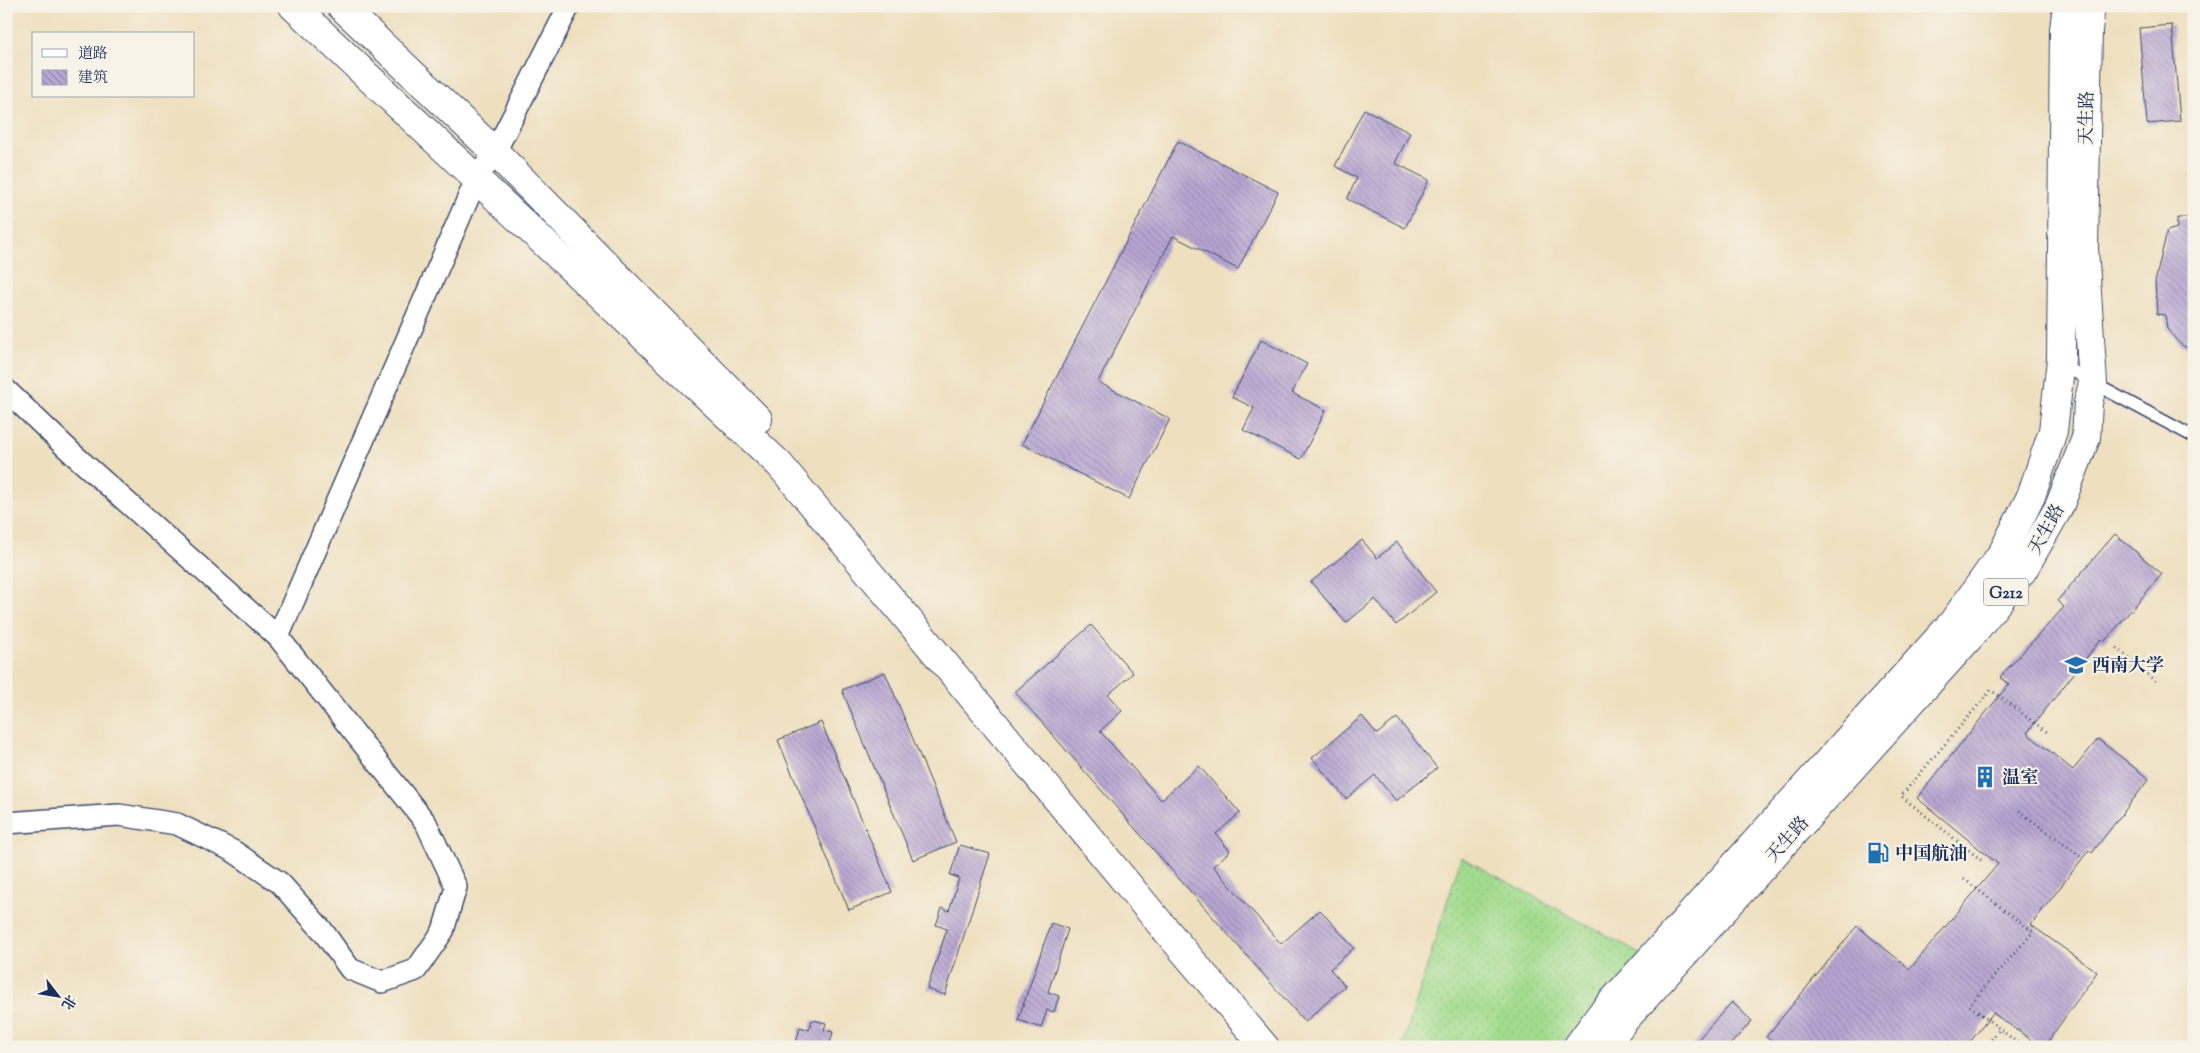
<svg xmlns="http://www.w3.org/2000/svg" width="2200" height="1053" viewBox="0 0 2200 1053" font-family="'Sorts Mill Goudy','Noto Serif SC',serif">
<style>
.grass{fill:url(#grass-dots);stroke:#5f8676}
.building{fill:url(#building-back-hatch)}
.lines{fill:none;stroke-linecap:round;stroke-linejoin:round}
.lane-casing{stroke:#3b496c;stroke-width:14}
.street-casing{stroke:#3b496c;stroke-width:24}
.secondary-casing{stroke:#3b496c;stroke-width:30}
.highway-casing{stroke:#3b496c;stroke-width:30}
.path{stroke:#3b496c;stroke-width:3;stroke-dasharray:1 4;stroke-linecap:butt}
.lane{stroke:#fff;stroke-width:11}
.street{stroke:#fff;stroke-width:21}
.secondary{stroke:#fff;stroke-width:28}
.highway{stroke:#fff;stroke-width:28}
.labels{text-anchor:middle;stroke-width:4;stroke-linejoin:round;paint-order:stroke}
.shield{fill:#f7f3e8;stroke:#5d6a87;stroke-width:1}
.shield-label{font-size:16px;font-weight:bold;fill:#1b2f5e}
.street-label{font-size:18px;fill:#1b2f5e;stroke:#f7f3e8}
.poi-label{font-size:18px;font-weight:bold;fill:#1b2f5e;stroke:#f7f3e8;text-anchor:start}
</style>
<defs>
<pattern id="grass-dots" width="8" height="8" patternUnits="userSpaceOnUse" patternTransform="scale(1.25)"><rect width="8" height="8" fill="#a3dc8e"/><path d="M2 2h.1M6 6h.1" fill="none" stroke="#8cbd7d" stroke-width="1.8" stroke-linecap="round"/></pattern>
<pattern id="building-back-hatch" width="6" height="6" patternUnits="userSpaceOnUse" patternTransform="scale(1.25)"><rect width="6" height="6" fill="#b8a6d2"/><path d="M-1 5l2 2M0 0l6 6M5-1l2 2" fill="none" stroke="#9588ae"/></pattern>
</defs>
<rect width="100%" height="100%" fill="#f7f3e8"/>
<filter id="ink" filterUnits="userSpaceOnUse"><feTurbulence type="fractalNoise" baseFrequency=".02" numOctaves="2"/><feDisplacementMap in="SourceGraphic" scale="10" xChannelSelector="R" yChannelSelector="G"/><feConvolveMatrix kernelMatrix="1 2 1 2 8 2 1 2 1" color-interpolation-filters="sRGB"/></filter>
<filter id="wash" filterUnits="userSpaceOnUse"><feTurbulence type="fractalNoise" baseFrequency=".0096" numOctaves="4" result="noise"/><feDisplacementMap in="SourceGraphic" scale="20" xChannelSelector="R" yChannelSelector="G"/><feGaussianBlur stdDeviation="1.12" result="paint"/><feColorMatrix in="noise" values="0 0 0 0 0 0 0 0 0 0 0 0 0 0 0 0 0 1.4 0 .05"/><feComposite in="paint" operator="in"/></filter>
<g filter="url(#wash)">
<rect width="100%" height="100%" fill="#eedfbe"/>
<polygon class="grass" points="1461,857 1650,959 1577,1047 1402,1047"/>
<g id="blocks">
<g class="building">
<polygon points="2172,25 2180,121 2147,124 2139,28"/>
<polygon points="1364,109 1410,133 1395,163 1429,180 1405,228 1347,199 1357,178 1335,166"/>
<polygon points="1178,141 1278,192 1238,269 1173,236 1098,382 1170,419 1129,499 1022,444"/>
<polygon points="2177,218 2194,218 2194,352 2180,344 2167,329 2165,315 2157,314 2155,282 2167,231 2177,228"/>
<polygon points="1261,340 1307,364 1292,393 1326,410 1301,459 1243,430 1254,408 1232,397"/>
<polygon points="2115,534 2162,574 2104,642 2101,639 2027,733 2073,770 2098,739 2149,779 2092,853 2089,850 2031,925 2097,972 2044,1047 2041,1047 1993,1013 1966,1047 1779,1047 1766,1037 1857,926 1910,969 1998,864 1917,798 2009,684 2000,677 2064,607 2057,601"/>
<polygon points="1362,540 1377,558 1397,542 1436,592 1396,625 1375,599 1346,623 1311,582"/>
<polygon points="1091,625 1133,673 1108,695 1122,711 1100,731 1161,800 1199,766 1240,813 1216,834 1230,851 1213,866 1281,944 1320,910 1354,948 1330,969 1345,986 1305,1022 1015,692"/>
<polygon points="885,672 956,842 913,860 842,690"/>
<polygon points="1362,716 1377,734 1397,718 1437,768 1396,801 1375,775 1346,799 1312,758"/>
<polygon points="821,722 892,892 849,910 778,740"/>
<polygon points="960,845 990,854 945,995 927,989 947,929 936,925 942,908 949,911 959,878 950,875"/>
<polygon points="1051,923 1068,929 1048,992 1059,996 1054,1012 1047,1010 1041,1028 1018,1020"/>
<polygon points="1732,1002 1752,1021 1728,1047 1691,1047"/>
<polygon points="812,1020 826,1023 824,1030 833,1032 829,1047 795,1047 800,1027 809,1030"/>
</g>
</g>
</g>
<g filter="url(#ink)">
<use href="#blocks" fill-opacity="0" stroke="#3b496c" stroke-width="1"/>
<g class="lines">
<g class="lane-casing">
<polyline id="lane" points="2062,360 2070,369 2093,383 2194,437"/>
</g>
<g class="street-casing">
<g id="street">
<polyline points="6,390 73,454 278,637 426,823 456,887 443,931 416,970 382,982 350,969 322,930 280,883 233,851 177,824 119,815 6,823"/>
<polyline points="278,637 476,180 495,152 569,6"/>
</g>
</g>
<g class="secondary-casing">
<g id="secondary">
<polyline points="293,6 779,464 1159,922 1265,1047"/>
<polyline points="341,6 495,152 758,419"/>
</g>
</g>
<g class="highway-casing">
<g id="highway">
<polyline points="1577,1047 1601,1014 1953,622 2003,552 2031,496 2053,431 2061,359 2064,29 2067,6"/>
<polyline points="1604,1047 1622,1023 1970,637 2023,570 2059,507 2086,438 2088,403 2093,383 2084,248 2088,30 2091,6"/>
</g>
</g>
<g class="path">
<polyline points="2117,648 2156,682"/>
<polyline points="2019,811 2080,856"/>
<polyline points="1981,860 1901,796 1991,690 2047,732"/>
<polyline points="1964,879 2033,932 1969,1005 2023,1047"/>
<polyline points="1985,1047 2000,1029"/>
</g>
<use href="#lane" class="lane"/>
<use href="#street" class="street"/>
<use href="#secondary" class="secondary"/>
<use href="#highway" class="highway"/>
</g>
</g>
<defs>
<g id="university-bare" transform="scale(1.725)"><path d="M0-5L7-2L0 1L-7-2ZM-4 1L0 2.5L4 1V4Q0 6-4 4Z" fill="#1f6fb2" stroke="#f7f3e8" stroke-width="2.5" paint-order="stroke"/></g>
<g id="building-bare" transform="scale(1.725)"><path d="M-4-6H4V6H1V3H-1V6H-4ZM-2.5-4.3h1.7v1.8h-1.7ZM.8-4.3h1.7v1.8H.8ZM-2.5-1h1.7V.8h-1.7ZM.8-1h1.7V.8H.8Z" fill="#1f6fb2" stroke="#f7f3e8" stroke-width="2.5" paint-order="stroke"/></g>
<g id="fuel-bare" transform="scale(1.725)"><path d="M-5.5-6h7V0h2V4h1.3V-2.5L3-4.5l.8-.8L6-3V5H2.5V1h-1V6h-7ZM-4.2-4.7v3.2H.2V-4.7Z" fill="#1f6fb2" stroke="#f7f3e8" stroke-width="2.5" paint-order="stroke"/></g>
</defs>
<g fill-rule="evenodd">
<use href="#university-bare" x="2076" y="665"/>
<use href="#building-bare" x="1985" y="777"/>
<use href="#fuel-bare" x="1878" y="853"/>
</g>
<g class="labels">
<rect class="shield" x="1983.5" y="578.5" width="45" height="27" rx="4"/>
<g class="shield-label">
<text x="2006" y="598">G212</text>
</g>
<g class="street-label">
<text transform="translate(2086 118) rotate(-89)" y="6">天生路</text>
<text transform="translate(2046 529) rotate(-61)" y="6">天生路</text>
<text transform="translate(1787 839) rotate(-48)" y="6">天生路</text>
</g>
<g class="poi-label">
<text x="2092" y="671">西南大学</text>
<text x="2002" y="783">温室</text>
<text x="1895" y="859">中国航油</text>
</g>
</g>
<rect width="2200" height="1053" fill="none" stroke="#f7f3e8" stroke-width="25"/>
<rect x="32" y="32" width="162" height="65" fill="#f7f3e8" stroke="#9fa5b1"/>
<rect x="42" y="49" width="25" height="8" fill="#ffffff" stroke="#9fa5b1"/>
<text x="78" y="58" font-size="15" fill="#1b2f5e">道路</text>
<rect x="42" y="70" width="25" height="15" fill="url(#building-back-hatch)" stroke="#9fa5b1"/>
<text x="78" y="82" font-size="15" fill="#1b2f5e">建筑</text>
<g transform="translate(58 996) rotate(121)" stroke="#f7f3e8" stroke-width="4" paint-order="stroke">
<path d="M0-4L9 19L0 12L-9 19Z" fill="#1b2f5e"/>
<text y="-8" font-size="14" font-weight="bold" text-anchor="middle" fill="#1b2f5e">北</text>
</g>
</svg>
